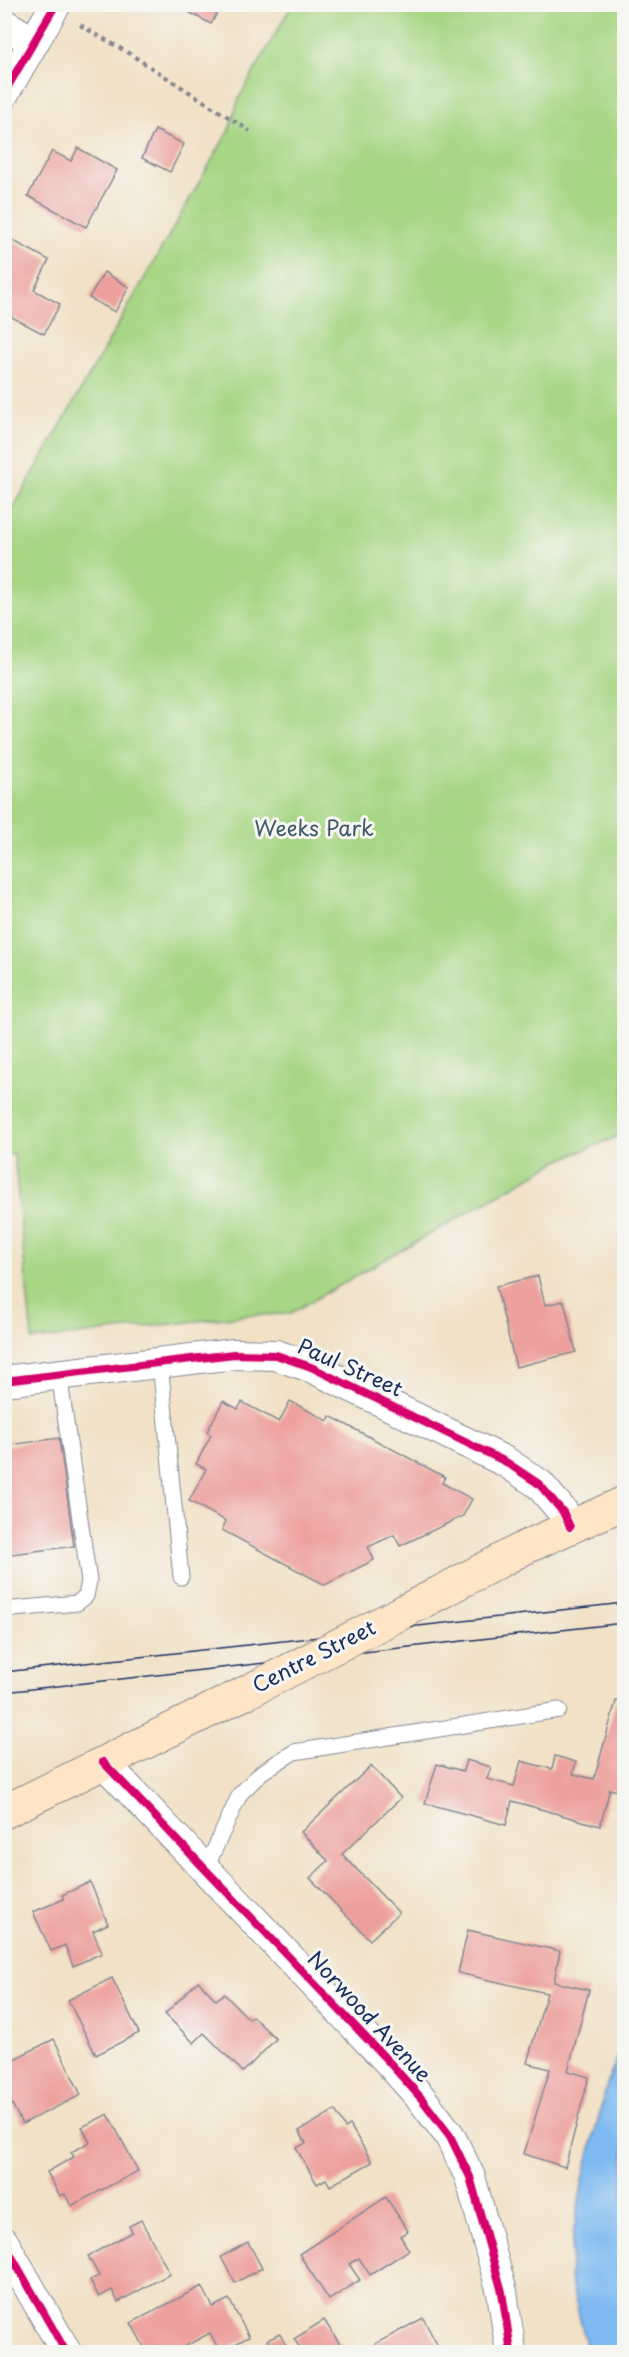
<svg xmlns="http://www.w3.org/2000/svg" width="629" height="2357" viewBox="0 0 629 2357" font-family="'Playpen Sans',sans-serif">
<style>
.green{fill:#a7d684;stroke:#618271;stroke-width:1.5}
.water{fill:#7ebaf1;stroke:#4c74a8;stroke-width:1.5}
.building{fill:#eda19f}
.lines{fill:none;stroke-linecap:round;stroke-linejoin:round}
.service-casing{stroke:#868892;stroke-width:17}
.minor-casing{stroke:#868892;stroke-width:32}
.secondary-casing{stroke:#868892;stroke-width:35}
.path{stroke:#868892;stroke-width:4;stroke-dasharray:4.5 4.5;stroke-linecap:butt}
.service{stroke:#fff;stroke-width:15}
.minor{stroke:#fff;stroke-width:30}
.secondary{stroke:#fee5c5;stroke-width:33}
.tram{stroke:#1b2f5e;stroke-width:1.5}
.secondary-bridge-casing{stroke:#868892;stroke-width:35;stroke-linecap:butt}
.secondary-bridge{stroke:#fee5c5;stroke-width:33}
.cycleway-casing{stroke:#f6f6f2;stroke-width:11}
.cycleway{stroke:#d6006c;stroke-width:8}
.labels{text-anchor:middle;stroke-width:6;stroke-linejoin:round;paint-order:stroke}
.park-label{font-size:21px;fill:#3e5968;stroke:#f6f6f2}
.street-label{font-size:21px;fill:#1b2f5e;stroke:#f6f6f2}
</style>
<rect width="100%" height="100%" fill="#f6f6f2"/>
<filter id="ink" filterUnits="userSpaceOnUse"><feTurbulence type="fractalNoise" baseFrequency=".0167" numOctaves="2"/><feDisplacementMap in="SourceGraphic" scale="12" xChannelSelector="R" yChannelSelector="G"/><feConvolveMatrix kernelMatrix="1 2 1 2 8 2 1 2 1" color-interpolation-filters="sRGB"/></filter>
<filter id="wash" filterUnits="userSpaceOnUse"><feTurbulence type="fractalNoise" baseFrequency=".008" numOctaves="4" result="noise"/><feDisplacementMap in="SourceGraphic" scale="24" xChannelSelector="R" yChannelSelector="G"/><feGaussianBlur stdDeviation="1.35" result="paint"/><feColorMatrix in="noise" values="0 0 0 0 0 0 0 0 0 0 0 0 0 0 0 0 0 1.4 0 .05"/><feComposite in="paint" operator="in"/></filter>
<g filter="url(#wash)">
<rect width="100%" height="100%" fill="#f1e1c6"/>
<polygon class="green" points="292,5 624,5 624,1134 558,1161 289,1314 250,1315 32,1340 14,1154 4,1155 5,523 229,130 239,98"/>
<g class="water">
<polygon points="624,1859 624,1858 624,1946 620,1894"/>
<polygon points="624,2032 624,2352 588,2352 570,2278 573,2235 583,2180 607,2084 622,2046"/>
</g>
<g id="blocks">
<g class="building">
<polygon points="174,4 222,4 211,24"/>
<polygon points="155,130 184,144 170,172 142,158"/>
<polygon points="78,148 117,170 86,227 28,196 52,151 71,161"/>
<polygon points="10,239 49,260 34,290 60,304 44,334 4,313 4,249"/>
<polygon points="104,272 129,287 115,312 89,298"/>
<polygon points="538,1276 545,1305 564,1301 576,1352 516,1367 496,1286"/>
<polygon points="223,1401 238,1409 242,1402 279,1422 290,1401 328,1421 330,1416 445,1477 442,1483 472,1499 463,1516 400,1546 394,1535 368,1547 374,1560 325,1585 222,1530 226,1521 189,1501 206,1469 196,1464 211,1435 207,1432"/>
<polygon points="59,1438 74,1546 4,1555 4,1446"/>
<polygon points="616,1701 624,1703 624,1793 610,1789 600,1826 512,1801 506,1825 425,1803 437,1764 463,1771 466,1760 491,1767 487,1779 514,1786 521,1761 552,1769 555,1756 576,1762 573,1774 594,1779"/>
<polygon points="371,1766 401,1798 342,1854 399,1913 370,1940 310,1878 328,1861 301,1832"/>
<polygon points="90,1882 108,1924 93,1931 102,1953 73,1966 65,1945 51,1951 33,1912 64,1899 62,1895"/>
<polygon points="468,1930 560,1951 554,1982 589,1990 568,2071 589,2077 565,2167 524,2154 550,2069 527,2063 547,1993 458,1973"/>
<polygon points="112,1978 139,2033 96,2055 68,2000"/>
<polygon points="198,1981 216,2000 224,1994 249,2019 252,2016 276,2039 243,2072 204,2033 194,2043 165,2014"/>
<polygon points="54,2039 81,2095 22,2124 4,2088 4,2064"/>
<polygon points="335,2110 345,2128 350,2125 372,2162 330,2186 326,2179 317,2184 296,2148 306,2143 299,2131"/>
<polygon points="108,2114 138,2171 71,2206 65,2194 60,2196 47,2172 74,2157 71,2152 90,2142 82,2127"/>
<polygon points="386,2197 408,2231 400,2236 409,2250 370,2275 359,2258 349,2264 360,2280 329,2300 299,2254"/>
<polygon points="141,2220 170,2274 118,2302 112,2290 99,2297 90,2280 99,2276 88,2256 132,2232 129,2226"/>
<polygon points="248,2242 262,2268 235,2283 221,2257"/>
<polygon points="202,2286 213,2307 229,2299 249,2337 220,2352 210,2333 178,2350 179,2352 147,2352 131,2323"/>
<polygon points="423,2318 441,2352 379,2352 375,2344"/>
<polygon points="324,2320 345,2352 303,2352 294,2339"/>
<polygon points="280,2334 289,2352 273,2352 267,2340"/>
</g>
</g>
</g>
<g filter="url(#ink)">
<use href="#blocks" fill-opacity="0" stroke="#868892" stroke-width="1.5"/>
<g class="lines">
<g class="service-casing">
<g id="service">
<polyline points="160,1363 181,1577"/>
<polyline points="4,1610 77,1603 86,1596 89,1581 59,1374"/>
<polyline points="205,1870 240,1794 262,1772 294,1752 559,1710"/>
</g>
</g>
<g class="minor-casing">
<g id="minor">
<polyline points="4,24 34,42"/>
<polyline points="4,93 56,4"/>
<polyline points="4,1381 234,1354 276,1355 311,1367 506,1462 539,1484 563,1512 570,1527"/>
<polyline points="103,1762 389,2062 421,2098 450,2136 470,2177 502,2292 511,2352"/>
<polyline points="4,2243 66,2352"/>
</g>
</g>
<g class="secondary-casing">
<g id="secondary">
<polyline points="403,1612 526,1547 624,1503"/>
<polyline points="4,1812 245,1693"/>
</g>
</g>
<polyline class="path" points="80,25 130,54 250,131"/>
<use href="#service" class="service"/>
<use href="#minor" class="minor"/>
<use href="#secondary" class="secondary"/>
<g class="tram">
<polyline points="4,1672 624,1603"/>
<polyline points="4,1692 624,1623"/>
</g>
<g class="secondary-bridge-casing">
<polyline id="secondary-bridge" points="245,1693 403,1612"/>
</g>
<use href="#secondary-bridge" class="secondary-bridge"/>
<g class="cycleway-casing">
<g id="cycleway">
<polyline points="4,93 56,4"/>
<polyline points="4,1381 234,1354 276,1355 311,1367 506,1462 539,1484 563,1512 570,1527"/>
<polyline points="103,1762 389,2062 421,2098 450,2136 470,2177 502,2292 511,2352"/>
<polyline points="4,2243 66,2352"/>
</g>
</g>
<use href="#cycleway" class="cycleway"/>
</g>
</g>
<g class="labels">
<g class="park-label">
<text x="314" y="836">Weeks Park</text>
</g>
<g class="street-label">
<text transform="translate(350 1368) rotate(24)" y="7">Paul Street</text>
<text transform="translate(314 1657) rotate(-27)" y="7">Centre Street</text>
<text transform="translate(369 2017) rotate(47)" y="7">Norwood Avenue</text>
</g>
</g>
<rect width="629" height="2357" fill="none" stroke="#f6f6f2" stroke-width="24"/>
</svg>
